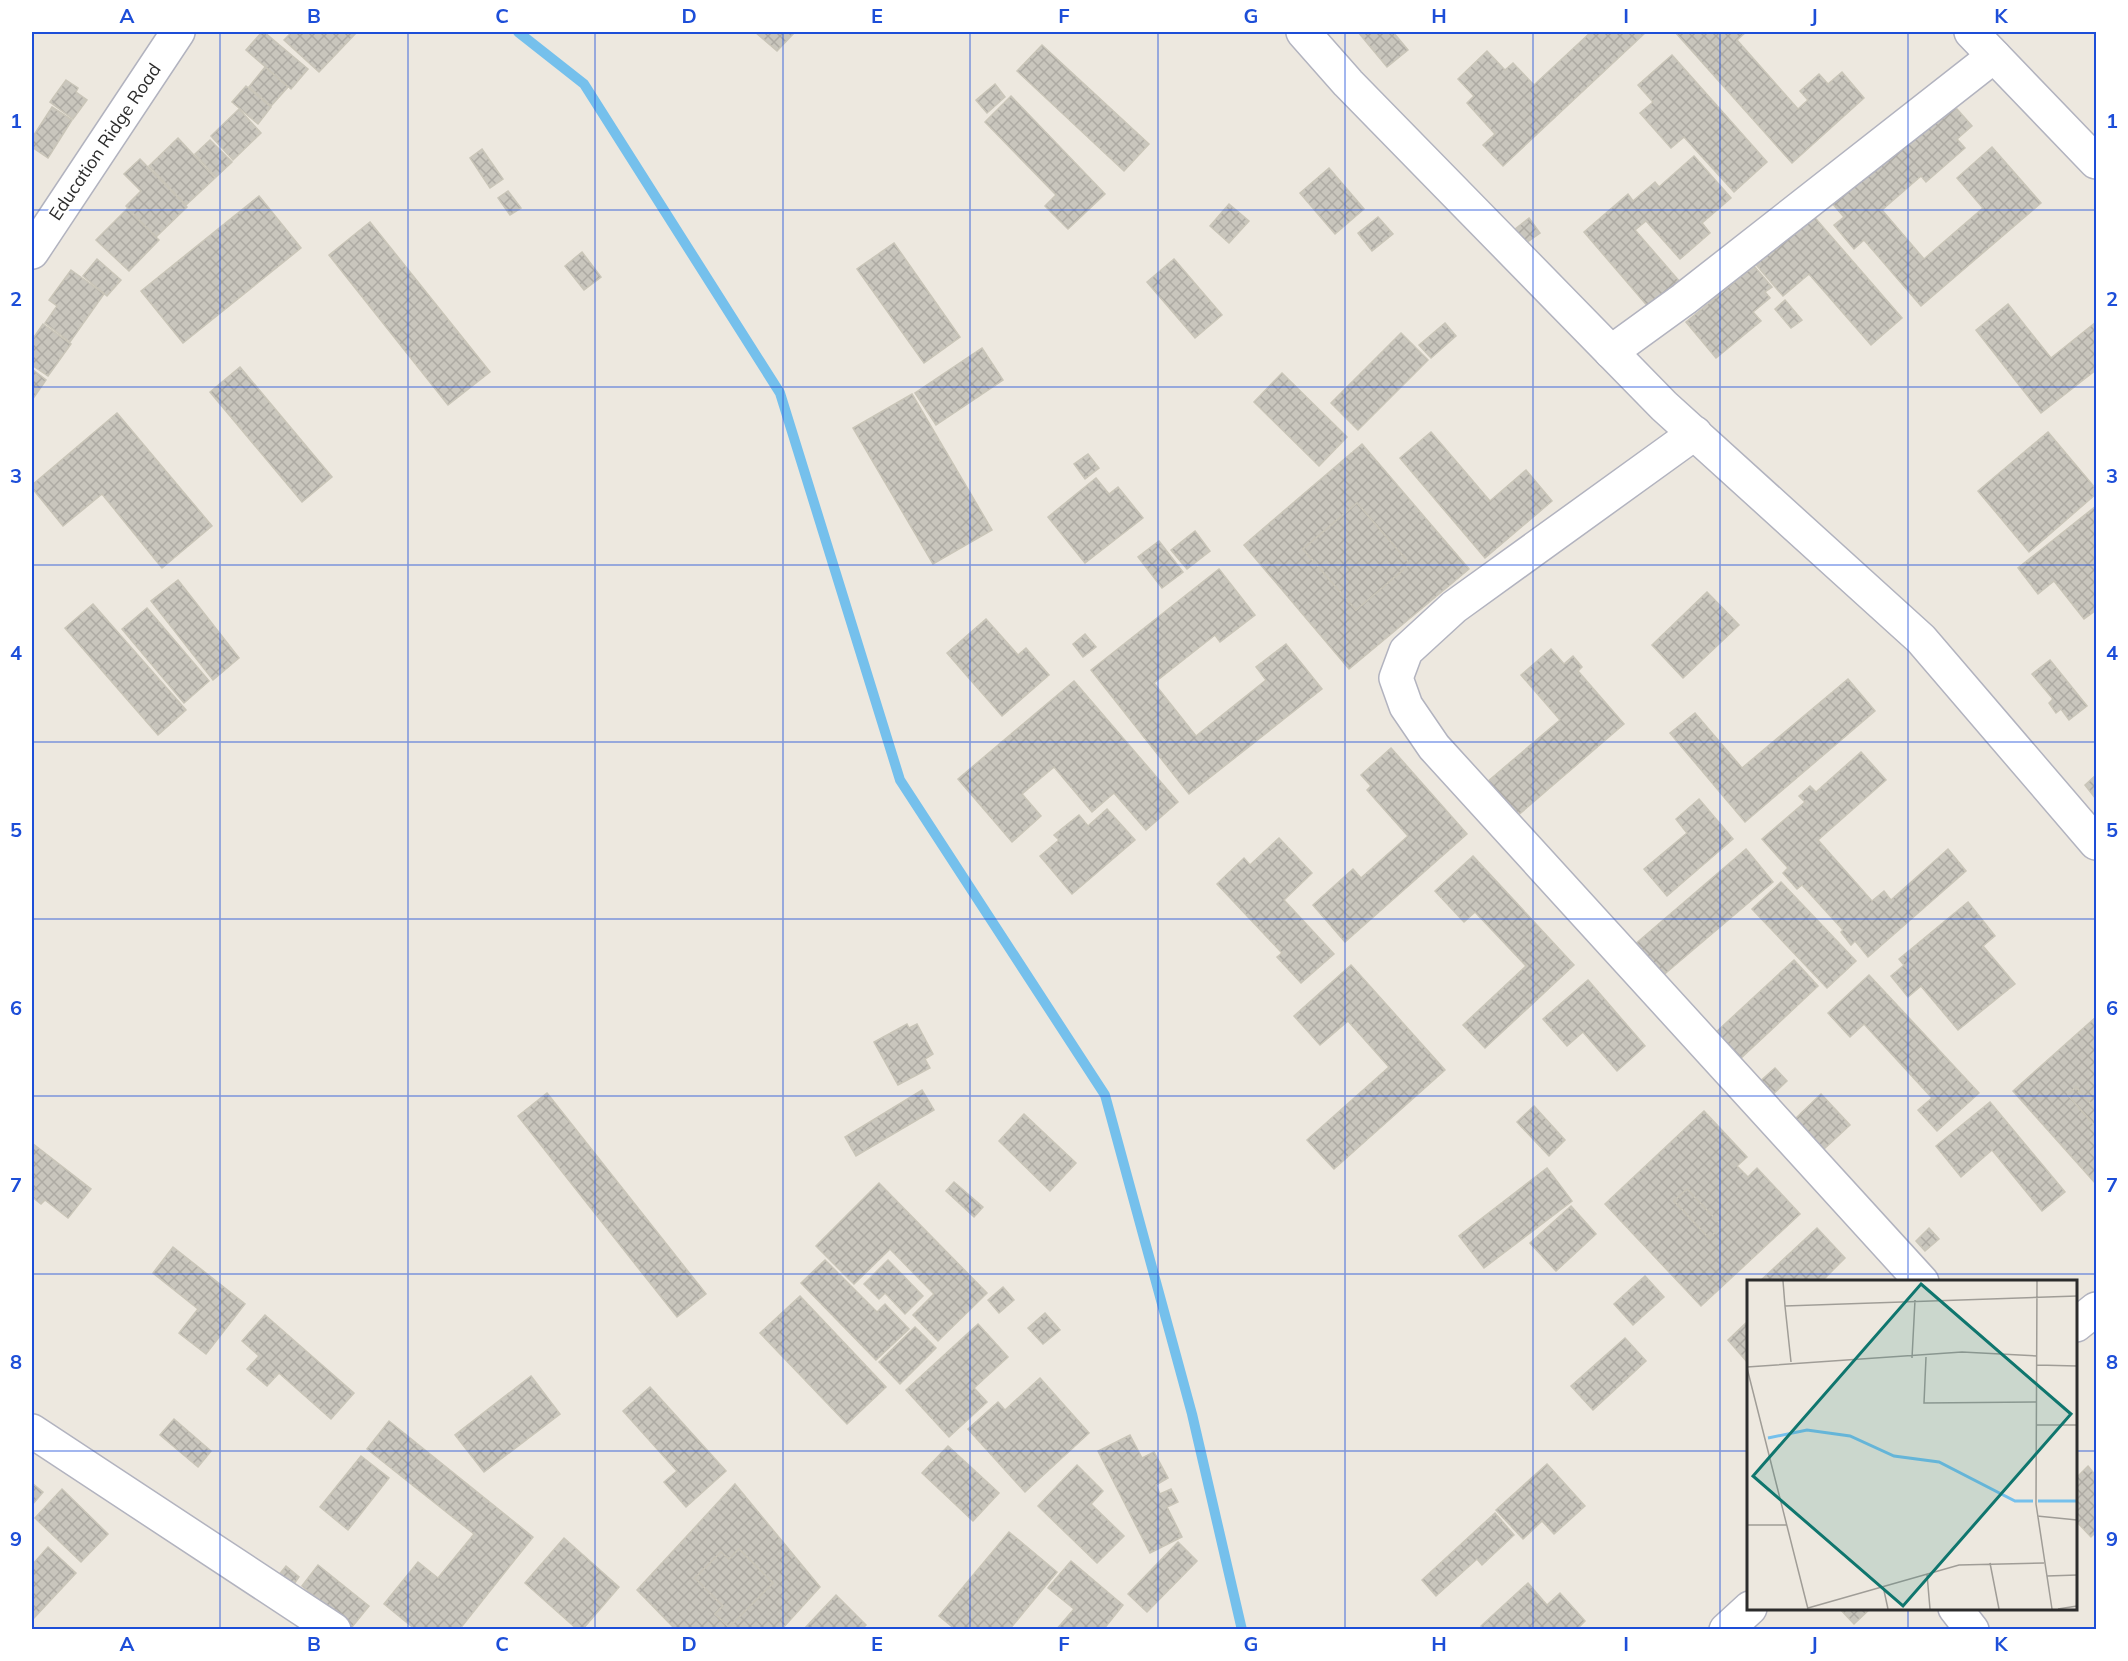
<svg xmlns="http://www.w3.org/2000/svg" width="2128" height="1661" viewBox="0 0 2128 1661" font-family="Mulish,sans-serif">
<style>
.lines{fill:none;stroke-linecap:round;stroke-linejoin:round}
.stream{stroke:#75c0ec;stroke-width:10}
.building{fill:url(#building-cross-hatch);stroke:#c9c5b8;stroke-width:1.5;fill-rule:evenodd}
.minor-casing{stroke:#b2b3bf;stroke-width:36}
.secondary-casing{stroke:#b2b3bf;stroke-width:36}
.minor{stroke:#fff;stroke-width:33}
.secondary{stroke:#fff;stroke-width:33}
.grid{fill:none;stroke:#1d4ed8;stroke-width:1.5;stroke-opacity:0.55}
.labels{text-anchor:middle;stroke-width:4.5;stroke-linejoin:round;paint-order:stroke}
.street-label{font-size:18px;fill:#2c2c2c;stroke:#fff}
.inset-river{fill:none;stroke:#75c0ec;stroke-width:3}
.inset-road{fill:none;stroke:#a09d97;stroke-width:1.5}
.view{fill:#0f766e;fill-opacity:0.15;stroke:#0f766e;stroke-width:3}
.inset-edge{fill:none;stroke:#2c2c2c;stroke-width:3}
.neatline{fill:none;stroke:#1d4ed8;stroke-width:2}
.grid-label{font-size:20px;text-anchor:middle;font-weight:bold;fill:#1d4ed8}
</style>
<defs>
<pattern id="building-cross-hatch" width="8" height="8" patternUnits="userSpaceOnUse" patternTransform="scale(1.5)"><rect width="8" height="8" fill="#c9c6bd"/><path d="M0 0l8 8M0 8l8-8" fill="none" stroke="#adaaa3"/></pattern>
</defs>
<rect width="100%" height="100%" fill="#ede8df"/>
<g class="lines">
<polyline class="stream" points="518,32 584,84 780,393 900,780 1105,1095 1192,1414 1242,1630"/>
</g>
<g class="building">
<polygon points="262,32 264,32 308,69 291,89 246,50"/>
<polygon points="292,32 357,32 319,72 284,40"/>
<polygon points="755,32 795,32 777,51"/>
<polygon points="1358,32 1393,32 1408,50 1387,67"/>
<polygon points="1591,32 1646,32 1503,166 1483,145 1495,134 1467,103 1474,96 1458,79 1487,51 1505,70 1513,63 1534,85"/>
<polygon points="1675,32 1746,32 1737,40 1798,109 1808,100 1800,91 1819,74 1828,84 1842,72 1864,98 1792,163"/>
<polygon points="1042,45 1149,144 1124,171 1017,71"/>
<polygon points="1672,55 1767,162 1734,192 1684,137 1671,148 1640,113 1653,102 1638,85"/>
<polygon points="265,67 288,87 271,106 249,87"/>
<polygon points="66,80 78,88 76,92 87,100 73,119 50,102"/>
<polygon points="995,84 1005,97 987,113 976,100"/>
<polygon points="246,86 271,107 258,124 232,102"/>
<polygon points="1011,96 1105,194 1068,229 1045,206 1056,195 985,122"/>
<polygon points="1949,100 1972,126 1957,139 1965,148 1926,182 1921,176 1882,210 1924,259 1983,208 1957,178 1992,147 2041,203 1921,306 1864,240 1854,249 1834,225 1844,217 1831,202"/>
<polygon points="52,107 72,120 48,158 32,147 32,138"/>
<polygon points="239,109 261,133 233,160 211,136"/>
<polygon points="178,138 215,178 186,205 149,166"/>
<polygon points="210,140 232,162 216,177 195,154"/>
<polygon points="482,149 503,179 490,188 470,158"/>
<polygon points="1694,156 1731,198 1702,223 1710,233 1680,259 1646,221 1635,230 1680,282 1650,309 1584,232 1628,194 1633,201 1655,182 1659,187"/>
<polygon points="140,159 187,207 156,237 126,206 141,191 124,174"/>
<polygon points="1329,168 1364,209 1335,234 1300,193"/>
<polygon points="508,191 521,208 510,215 498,198"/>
<polygon points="259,196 301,248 183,343 141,291"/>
<polygon points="1229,204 1249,221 1229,243 1210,226"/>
<polygon points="127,209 159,240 129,271 96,240"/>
<polygon points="1810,212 1902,318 1871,345 1809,274 1783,296 1753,261"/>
<polygon points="1378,217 1393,234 1372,251 1358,233"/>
<polygon points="1529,218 1540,233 1519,248 1509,234"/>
<polygon points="370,222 490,372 448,405 329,255"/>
<polygon points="894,243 960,337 924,363 857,269"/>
<polygon points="582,252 601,277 584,290 565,266"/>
<polygon points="97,259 121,280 107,296 83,276"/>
<polygon points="1174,259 1222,315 1195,338 1147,282"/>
<polygon points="1754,266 1772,287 1765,292 1770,298 1753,312 1761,321 1716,358 1686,322"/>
<polygon points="71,270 104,294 70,342 45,323 57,306 49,300"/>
<polygon points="1785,300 1802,320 1791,328 1775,309"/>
<polygon points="2008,304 2051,358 2096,322 2096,370 2041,413 1976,330"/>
<polygon points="1445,323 1456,336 1431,358 1419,345"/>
<polygon points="43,324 71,344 48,376 32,365 32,340"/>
<polygon points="1401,333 1428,360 1358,430 1331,403"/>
<polygon points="982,348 1003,380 936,425 915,393"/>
<polygon points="240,367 332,477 302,502 210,392"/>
<polygon points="32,369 46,380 32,400"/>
<polygon points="1282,373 1347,437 1319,466 1254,402"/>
<polygon points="912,394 992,530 933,564 853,428"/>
<polygon points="117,413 212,526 162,568 102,494 63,526 32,488 32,485"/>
<polygon points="1431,432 1490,501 1526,470 1552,501 1485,558 1400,458"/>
<polygon points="2048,432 2096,489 2096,494 2029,552 1978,491"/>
<path d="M1362 444 1469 569 1349 669 1244 545ZM1357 503 1410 564 1356 610 1303 549Z"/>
<polygon points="1088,454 1099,468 1085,479 1074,464"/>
<polygon points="1096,478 1109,494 1118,487 1143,518 1085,563 1048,517"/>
<polygon points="1357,503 1410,564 1356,610 1303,549"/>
<polygon points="2096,506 2096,610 2084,619 2054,581 2038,594 2018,568"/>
<polygon points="1195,531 1210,551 1187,569 1171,550"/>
<polygon points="1159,541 1183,572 1162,588 1138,557"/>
<polygon points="1219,569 1255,615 1220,642 1215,635 1154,683 1196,736 1266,680 1256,667 1286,644 1322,689 1189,794 1091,670"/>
<polygon points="178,580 239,658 213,680 151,601"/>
<polygon points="1707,592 1739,625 1683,678 1652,645"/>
<polygon points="93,604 186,710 158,735 65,628"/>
<polygon points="147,608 209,681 184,703 122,629"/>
<polygon points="986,619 1018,655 1026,648 1049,675 1002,716 947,653"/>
<polygon points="1085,634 1096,647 1083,657 1073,644"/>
<polygon points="1551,649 1564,664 1573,656 1582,667 1578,671 1624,724 1516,817 1487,782 1560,720 1521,675"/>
<polygon points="2050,660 2087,706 2069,720 2061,709 2056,713 2049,703 2053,699 2032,674"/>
<polygon points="1848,679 1875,711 1745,822 1670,733 1695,713 1742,768"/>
<polygon points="1074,681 1178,802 1146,830 1114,793 1092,812 1054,767 1022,794 1041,816 1012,842 958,779"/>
<polygon points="1391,748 1467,834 1345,942 1313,905 1353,869 1361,878 1408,836 1367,790 1371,786 1361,775"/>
<polygon points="1861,752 1886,780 1818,840 1872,901 1884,891 1891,900 1948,849 1966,871 1868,957 1855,941 1851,945 1841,932 1843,930 1802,885 1797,889 1783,873 1788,868 1762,839 1805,802 1799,796 1810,786 1816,792"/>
<polygon points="2096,775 2096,799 2085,785"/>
<polygon points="1699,799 1733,839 1667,896 1644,869 1687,833 1676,819"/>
<polygon points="1107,809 1135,840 1072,894 1040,856 1059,840 1054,835 1079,815 1088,826"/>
<polygon points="1279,838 1312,873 1284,900 1334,954 1301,983 1277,957 1282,953 1217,884 1244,858 1250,865"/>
<polygon points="1746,849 1773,882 1654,983 1626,952"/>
<polygon points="1473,856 1574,965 1485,1048 1463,1025 1526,966 1475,912 1464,922 1435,891"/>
<polygon points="1781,882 1856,961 1827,988 1752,909"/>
<polygon points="1968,902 1995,936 1983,946 2015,984 1958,1030 1921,986 1908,997 1891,976 1904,965 1899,959"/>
<polygon points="1794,960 1818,986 1738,1061 1713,1035"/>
<polygon points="1351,965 1445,1070 1334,1169 1307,1140 1389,1067 1348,1021 1320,1045 1294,1016"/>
<polygon points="1869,975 1979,1093 1937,1131 1918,1110 1932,1098 1864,1024 1850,1037 1828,1013"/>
<polygon points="1588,980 1645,1046 1617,1071 1583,1032 1567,1046 1543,1019"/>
<polygon points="2096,1017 2096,1110 2076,1087 2068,1095 2096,1127 2096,1184 2013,1091"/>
<polygon points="907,1024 909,1028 917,1024 933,1054 925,1059 930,1068 898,1085 874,1042"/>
<polygon points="1775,1068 1787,1081 1769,1098 1757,1084"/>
<polygon points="2076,1087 2096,1110 2096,1127 2068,1095"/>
<polygon points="922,1090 934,1110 856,1156 845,1137"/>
<polygon points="547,1093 706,1294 677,1317 518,1116"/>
<polygon points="1821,1094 1850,1125 1824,1149 1795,1119"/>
<polygon points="1990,1102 2065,1192 2042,1211 1992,1150 1961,1177 1936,1146"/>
<polygon points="1534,1106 1565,1140 1549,1156 1517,1122"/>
<path d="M1704 1111 1747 1157 1737 1166 1748 1177 1757 1168 1800 1214 1701 1306 1605 1204ZM1687 1189 1722 1226 1709 1238 1674 1201Z"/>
<polygon points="1024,1114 1076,1163 1050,1191 999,1141"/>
<polygon points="32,1143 91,1189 68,1218 45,1200 41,1204 32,1197"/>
<polygon points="1547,1168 1572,1201 1484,1268 1459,1236"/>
<polygon points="954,1182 983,1207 974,1217 946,1191"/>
<polygon points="879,1183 987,1293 938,1341 913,1315 934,1294 890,1249 854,1284 816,1246"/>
<polygon points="1687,1189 1722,1226 1709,1238 1674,1201"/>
<polygon points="1571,1206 1596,1234 1556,1271 1530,1243"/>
<polygon points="1817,1228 1845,1258 1821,1282 1759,1282"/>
<polygon points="1929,1228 1939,1239 1925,1251 1916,1241"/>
<polygon points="173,1247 245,1304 206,1354 179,1333 198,1309 153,1273"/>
<polygon points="825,1260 877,1312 885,1304 909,1329 876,1360 801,1283"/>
<polygon points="888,1260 923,1296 905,1314 885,1293 879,1299 864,1284"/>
<polygon points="1645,1276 1664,1297 1633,1325 1614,1304"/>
<polygon points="1003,1287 1014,1300 999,1313 988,1300"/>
<polygon points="800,1296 886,1387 847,1424 760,1333"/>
<polygon points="1045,1313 1060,1330 1043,1344 1028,1328"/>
<polygon points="265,1315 354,1393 331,1419 279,1373 267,1386 247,1369 259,1356 242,1341"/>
<polygon points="1748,1321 1748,1363 1728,1340"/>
<polygon points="978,1324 1008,1357 974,1388 987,1402 949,1437 906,1390"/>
<polygon points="915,1327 936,1348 900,1384 879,1362"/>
<polygon points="1625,1338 1646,1361 1593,1410 1571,1386"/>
<polygon points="531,1376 560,1414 484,1472 455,1435"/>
<polygon points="1040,1378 1089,1433 1025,1492 968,1429 998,1402 1005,1410"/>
<polygon points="650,1387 726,1471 686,1507 664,1482 677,1471 623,1411"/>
<polygon points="174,1419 211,1451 198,1467 160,1435"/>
<polygon points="389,1421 533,1537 459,1630 416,1630 384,1604 418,1562 438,1578 474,1534 367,1449"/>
<polygon points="1130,1435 1142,1458 1154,1452 1168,1478 1156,1485 1160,1494 1171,1489 1178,1502 1167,1507 1182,1537 1150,1553 1098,1451"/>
<polygon points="948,1446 999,1493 973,1521 922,1473"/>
<polygon points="361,1456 389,1478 348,1530 320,1507"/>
<polygon points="1547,1464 1585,1506 1554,1534 1542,1521 1523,1539 1496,1510"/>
<polygon points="1077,1465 1103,1491 1091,1504 1124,1536 1097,1563 1038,1506"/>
<polygon points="2088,1466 2096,1476 2096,1532 2091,1537 2076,1521 2076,1478"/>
<polygon points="32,1483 43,1492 32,1505"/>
<path d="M735 1484 820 1587 781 1630H676L637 1590ZM739 1549 773 1583 729 1627 715 1614 723 1606 695 1578 721 1552 729 1559Z"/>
<polygon points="62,1489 108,1534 81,1562 35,1518"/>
<polygon points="1495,1513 1514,1535 1482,1565 1477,1559 1436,1596 1422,1580"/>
<polygon points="1009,1532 1057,1572 1009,1630 956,1630 939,1616"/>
<polygon points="564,1538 619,1587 582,1630 578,1630 525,1583"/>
<polygon points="1178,1542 1197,1561 1147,1612 1128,1594"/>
<polygon points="48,1547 76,1573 32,1620 32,1565"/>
<polygon points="739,1549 773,1583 729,1627 715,1614 723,1606 695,1578 721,1552 729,1559"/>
<polygon points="1071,1561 1123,1605 1103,1630 1056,1630 1074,1609 1048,1588"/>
<polygon points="318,1565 369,1606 352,1627 302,1586"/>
<polygon points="286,1566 299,1577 292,1587 278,1576"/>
<polygon points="1528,1583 1547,1605 1560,1593 1585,1621 1576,1630 1484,1630 1481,1626"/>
<polygon points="836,1595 866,1625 861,1630 803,1630"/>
<polygon points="1839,1608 1871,1608 1854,1624"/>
</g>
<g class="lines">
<g class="minor-casing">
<g id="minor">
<polyline points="1303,32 1348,83 1664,406 1921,639 2096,843"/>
<polyline points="1971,32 2096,162"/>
<polyline points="1611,352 1684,299 1994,56"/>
<polyline points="1695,433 1454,607 1406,651 1396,678 1406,706 1434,747 1922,1282"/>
<polyline points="2076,1325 2096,1309"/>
<polyline points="32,1431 334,1630"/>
<polyline points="1955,1608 1972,1630"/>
<polyline points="1726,1630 1750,1608"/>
</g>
</g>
<g class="secondary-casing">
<polyline id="secondary" points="32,252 178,32"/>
</g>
<use href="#minor" class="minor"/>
<use href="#secondary" class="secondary"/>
</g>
<path class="grid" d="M220 32V1630M408 32V1630M595 32V1630M783 32V1630M970 32V1630M1158 32V1630M1345 32V1630M1533 32V1630M1720 32V1630M1908 32V1282M32 210H2096M32 387H2096M32 565H2096M32 742H2096M32 919H2096M32 1096H2096M32 1274H2096M32 1451H1748M2076 1451H2096M1908 1608V1630"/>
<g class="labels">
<g class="street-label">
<text transform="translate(105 142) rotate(-56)" y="6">Education Ridge Road</text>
</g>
</g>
<g transform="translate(1747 1280)">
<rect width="330" height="330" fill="#ede8df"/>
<path class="inset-river" d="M21 158 60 150 103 156 147 176 192 182 268 221H286M291 221H330"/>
<path class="inset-road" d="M36 1 38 26 330 16M290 1 289 224 305 329M38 26 44 82M179 77 177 123 289 122M165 78 168 20M290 85 330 86M0 87 215 72 290 76M0 88 61 329M290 145H330M290 236 330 240M0 245H40M243 283 252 329M180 294 183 329M300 296 330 295M136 306 141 329M61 328 212 285 297 283M311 329 330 326"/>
<path class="view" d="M174 4 324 134 156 326 6 196Z"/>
<rect width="330" height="330" class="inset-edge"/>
</g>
<rect width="2128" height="1661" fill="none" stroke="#ffffff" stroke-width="66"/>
<rect x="33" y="33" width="2062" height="1595" class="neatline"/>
<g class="grid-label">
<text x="127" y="23">A</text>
<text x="314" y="23">B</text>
<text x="502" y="23">C</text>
<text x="689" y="23">D</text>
<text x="877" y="23">E</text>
<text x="1064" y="23">F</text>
<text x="1251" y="23">G</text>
<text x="1439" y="23">H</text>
<text x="1626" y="23">I</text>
<text x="1814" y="23">J</text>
<text x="2001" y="23">K</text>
<text x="16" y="128">1</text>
<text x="2112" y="128">1</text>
<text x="16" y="306">2</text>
<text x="2112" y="306">2</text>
<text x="16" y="483">3</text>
<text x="2112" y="483">3</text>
<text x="16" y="660">4</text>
<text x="2112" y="660">4</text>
<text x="16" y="837">5</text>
<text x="2112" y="837">5</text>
<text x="16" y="1015">6</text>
<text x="2112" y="1015">6</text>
<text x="16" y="1192">7</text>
<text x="2112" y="1192">7</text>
<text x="16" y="1369">8</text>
<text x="2112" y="1369">8</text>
<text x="16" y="1546">9</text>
<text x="2112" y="1546">9</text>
<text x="127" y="1651">A</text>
<text x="314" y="1651">B</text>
<text x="502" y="1651">C</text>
<text x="689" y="1651">D</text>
<text x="877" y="1651">E</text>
<text x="1064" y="1651">F</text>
<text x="1251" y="1651">G</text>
<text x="1439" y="1651">H</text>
<text x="1626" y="1651">I</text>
<text x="1814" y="1651">J</text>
<text x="2001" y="1651">K</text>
</g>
</svg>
